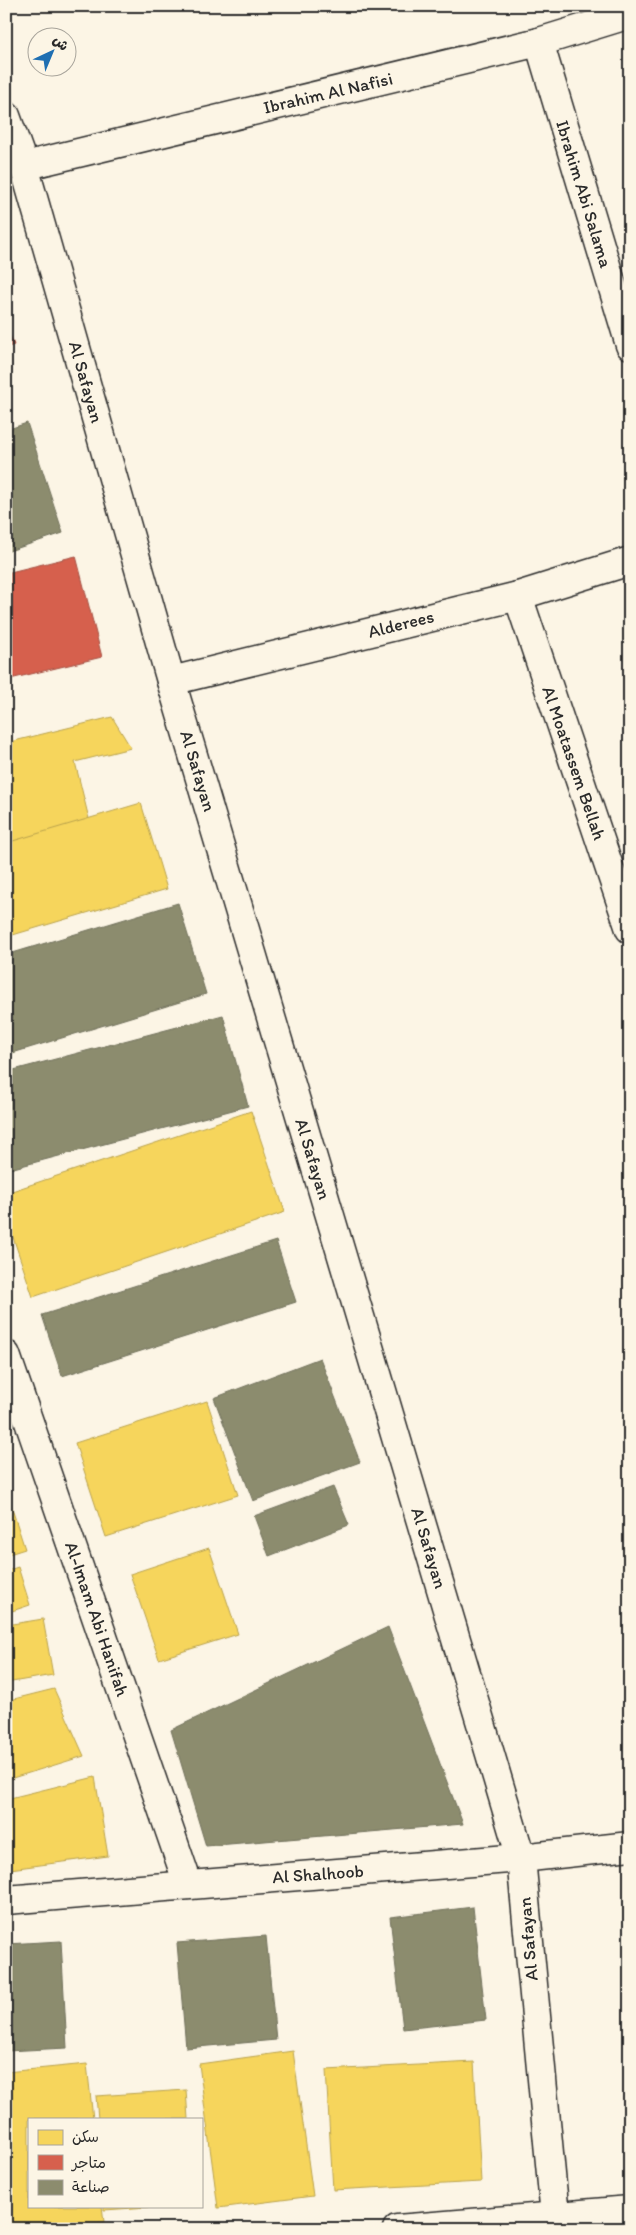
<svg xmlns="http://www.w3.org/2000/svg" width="636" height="2235" viewBox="0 0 636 2235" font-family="Itim,'Playpen Sans Arabic',sans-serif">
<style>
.homes{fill:#f6d55c;stroke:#b9a24d}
.shops{fill:#d6604d;stroke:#a35043}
.industry{fill:#8c8c6e;stroke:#6f6f5a}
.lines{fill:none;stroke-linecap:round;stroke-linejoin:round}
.minor-casing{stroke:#2b2b2b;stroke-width:31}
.secondary-casing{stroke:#2b2b2b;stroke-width:31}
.minor{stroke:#fcf5e5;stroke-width:28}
.secondary{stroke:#fcf5e5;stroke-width:28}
.labels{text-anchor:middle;stroke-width:5;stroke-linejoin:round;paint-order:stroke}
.street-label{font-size:18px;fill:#2b2b2b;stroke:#fcf5e5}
</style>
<rect width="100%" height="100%" fill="#fcf5e5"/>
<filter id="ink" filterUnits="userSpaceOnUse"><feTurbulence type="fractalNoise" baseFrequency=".02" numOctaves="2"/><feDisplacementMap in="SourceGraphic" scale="10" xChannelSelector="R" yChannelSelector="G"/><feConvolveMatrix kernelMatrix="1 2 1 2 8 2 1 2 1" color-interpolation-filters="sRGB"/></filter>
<g filter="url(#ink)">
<g class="homes">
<polygon points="112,717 131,748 75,762 90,823 6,843 6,743"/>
<polygon points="141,803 167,889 6,937 6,843"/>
<polygon points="251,1111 285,1212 33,1297 6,1216 6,1193"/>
<polygon points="207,1401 238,1495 106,1537 75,1443"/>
<polygon points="6,1490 25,1549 6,1555"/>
<polygon points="209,1548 238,1634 159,1659 130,1574"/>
<polygon points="18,1567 30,1605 6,1613 6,1571"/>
<polygon points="43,1619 53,1675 6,1683 6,1625"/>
<polygon points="54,1689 84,1756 6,1780 6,1701"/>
<polygon points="95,1777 108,1856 10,1869 6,1856 6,1799"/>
<polygon points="293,2051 313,2196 218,2208 199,2064"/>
<polygon points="474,2062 481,2182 333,2190 326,2070"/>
<polygon points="87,2064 93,2119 29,2119 29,2206 102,2206 104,2222 6,2229 6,2072"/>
<polygon points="186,2090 188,2119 98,2119 96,2096"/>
<polygon points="104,2206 164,2206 104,2210"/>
</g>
<g class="shops">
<polygon points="6,325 14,345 6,348"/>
<polygon points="76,556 102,657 6,680 6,573"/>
</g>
<g class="industry">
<polygon points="27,423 63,533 6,552 6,430"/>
<polygon points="178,903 206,994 6,1055 6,955"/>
<polygon points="223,1015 248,1106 6,1170 6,1072"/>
<polygon points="276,1241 296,1302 62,1376 42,1315"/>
<polygon points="320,1358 360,1462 253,1501 214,1398"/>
<polygon points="333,1487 349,1525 269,1556 254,1516"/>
<polygon points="388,1627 463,1824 206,1846 171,1730"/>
<polygon points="473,1907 486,2020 403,2029 390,1917"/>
<polygon points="266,1936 276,2040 186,2048 177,1943"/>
<polygon points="61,1941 67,2048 6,2051 6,1944"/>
</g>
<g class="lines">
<g class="minor-casing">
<g id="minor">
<polyline points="539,42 630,345"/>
<polyline points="6,116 24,166 171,681 521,1858 555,2216"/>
<polyline points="24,166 539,42 630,14"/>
<polyline points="518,596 630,929"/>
<polyline points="171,681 518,596 630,561"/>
<polyline points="6,1355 188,1884"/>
<polyline points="6,1900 521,1858 630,1846"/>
</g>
</g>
<g class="secondary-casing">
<polyline id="secondary" points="397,2229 630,2210"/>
</g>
<use href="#minor" class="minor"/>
<use href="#secondary" class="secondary"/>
</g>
</g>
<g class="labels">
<g class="street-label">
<text transform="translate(328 93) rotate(-13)" y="6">Ibrahim Al Nafisi</text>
<text transform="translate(584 194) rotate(73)" y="6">Ibrahim Abi Salama</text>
<text transform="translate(86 382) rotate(74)" y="6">Al Safayan</text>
<text transform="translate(401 624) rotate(-14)" y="6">Alderees</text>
<text transform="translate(574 763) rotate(71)" y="6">Al Moatassem Bellah</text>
<text transform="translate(198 771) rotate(73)" y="6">Al Safayan</text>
<text transform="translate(313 1159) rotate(73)" y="6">Al Safayan</text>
<text transform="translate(429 1548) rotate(73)" y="6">Al Safayan</text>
<text transform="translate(97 1619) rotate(71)" y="6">Al-Imam Abi Hanifah</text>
<text transform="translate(318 1874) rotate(-4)" y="6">Al Shalhoob</text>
<text transform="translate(528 1939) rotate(-95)" y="6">Al Safayan</text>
</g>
</g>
<rect width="636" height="2235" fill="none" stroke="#fcf5e5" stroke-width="25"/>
<rect x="12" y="12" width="611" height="2210" fill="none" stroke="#2b2b2b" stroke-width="2" filter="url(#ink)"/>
<rect x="28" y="2118" width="175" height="90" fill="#fcf5e5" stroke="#a8a49b"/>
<rect x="38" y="2130" width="25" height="15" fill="#f6d55c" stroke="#a8a49b"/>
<text x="72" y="2142" font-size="15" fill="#2b2b2b">سكن</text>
<rect x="38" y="2155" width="25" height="15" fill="#d6604d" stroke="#a8a49b"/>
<text x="72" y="2168" font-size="15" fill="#2b2b2b">متاجر</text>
<rect x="38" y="2180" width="25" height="15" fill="#8c8c6e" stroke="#a8a49b"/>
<text x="72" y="2192" font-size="15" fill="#2b2b2b">صناعة</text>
<g transform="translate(52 52) rotate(44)"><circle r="24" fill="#fcf5e5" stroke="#a8a49b"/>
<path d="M0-4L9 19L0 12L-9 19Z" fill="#1f6fb2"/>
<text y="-8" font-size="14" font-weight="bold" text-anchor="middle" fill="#2b2b2b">ش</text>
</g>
</svg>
